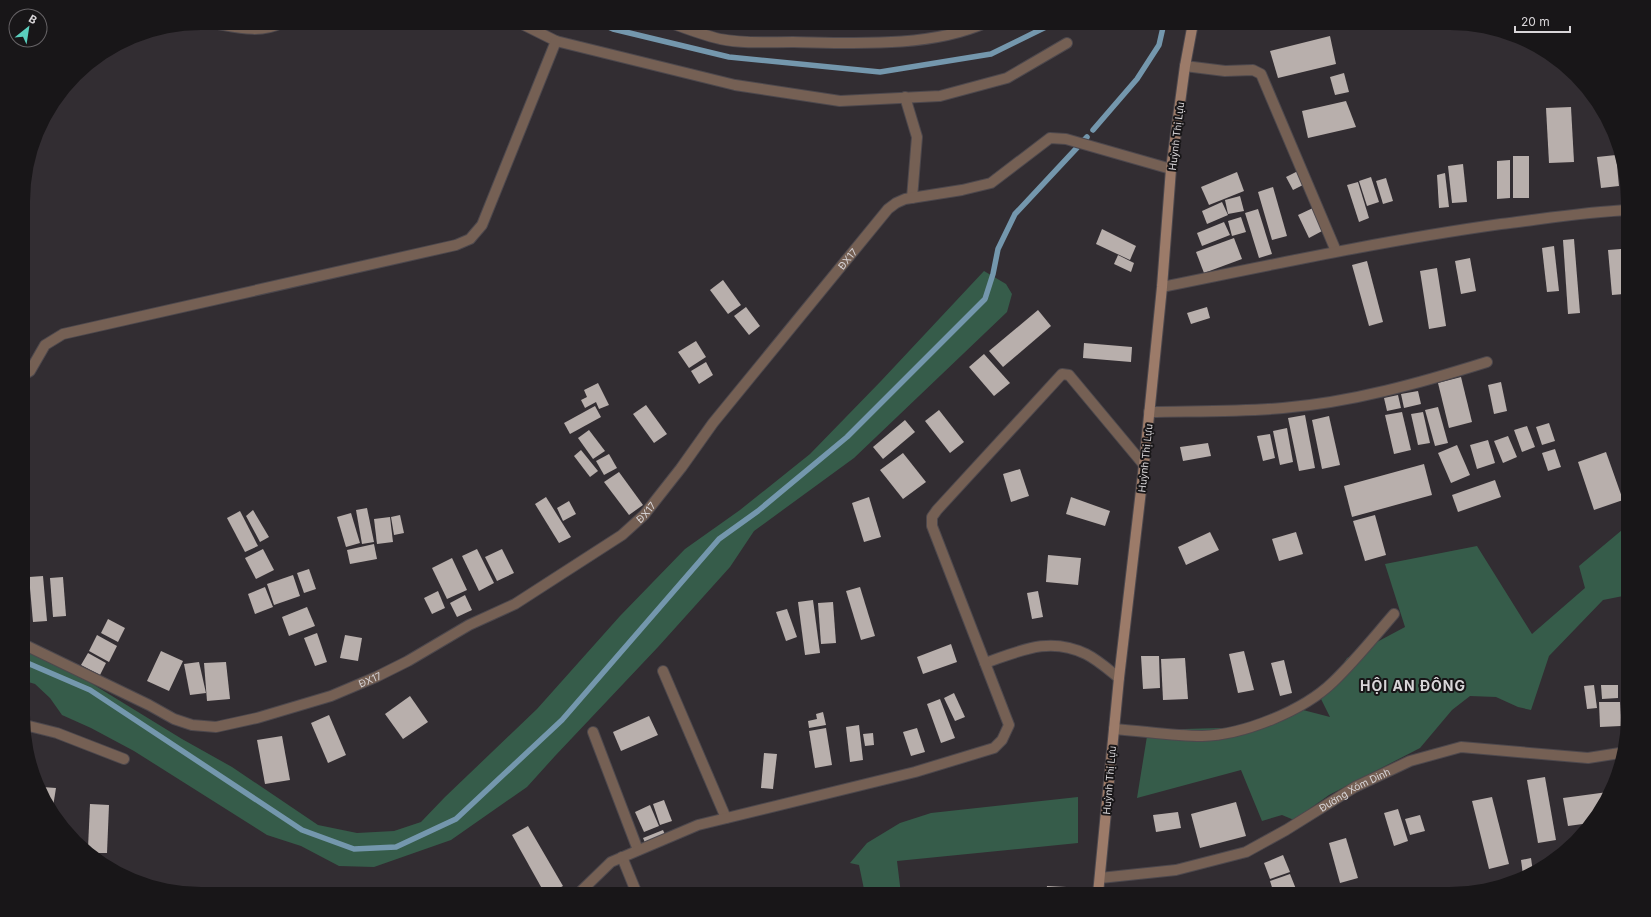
<svg xmlns="http://www.w3.org/2000/svg" width="1651" height="917" viewBox="0 0 1651 917" font-family="Inter,sans-serif">
<style>
.green{fill:#365c4a}
.lines{fill:none;stroke-linecap:round;stroke-linejoin:round}
.stream{stroke:#7497ad;stroke-width:5.5}
.building{fill:#b8afac}
.street-casing{stroke:#4d484d;stroke-width:12}
.secondary-casing{stroke:#4d484d;stroke-width:12}
.street{stroke:#756054;stroke-width:10}
.secondary{stroke:#9c7b69;stroke-width:10}
.labels{text-anchor:middle;stroke-width:4;stroke-linejoin:round;paint-order:stroke}
.street-label{font-size:10px;fill:#d8d5d8;stroke:#181618}
.district-label{font-size:14px;font-weight:bold;letter-spacing:1px;fill:#d8d5d8;stroke:#181618}
</style>
<rect width="100%" height="100%" fill="#322d32"/>
<g class="green">
<polygon points="984,271 1006,284 1012,294 1007,312 854,458 754,531 730,567 658,647 555,756 527,787 451,840 374,867 339,866 301,846 267,835 134,751 91,728 62,715 50,698 35,684 25,681 25,651 68,669 182,739 232,767 318,825 357,833 394,831 421,822 445,797 537,709 620,616 685,549 740,510 810,454 881,381"/>
<polygon points="1628,525 1628,595 1603,600 1549,656 1531,710 1518,707 1496,697 1470,696 1452,710 1420,748 1329,795 1294,820 1282,815 1262,821 1241,770 1137,798 1148,730 1257,727 1303,710 1330,717 1321,699 1347,658 1405,627 1385,564 1477,546 1532,634 1585,588 1579,566"/>
<polygon points="1078,797 1078,843 897,861 901,894 865,894 859,865 850,863 867,843 900,823 931,813"/>
</g>
<g class="lines">
<g class="stream">
<polyline points="599,23 613,29 729,57 880,72 991,54 1054,23"/>
<polyline points="1093,130 1137,79 1159,45 1164,23"/>
<polyline points="25,662 90,690 302,830 354,849 396,847 456,819 562,720 719,539 758,511 847,437 985,299 993,274 998,249 1015,214 1087,137"/>
</g>
</g>
<g class="building">
<polygon points="1330,36 1336,64 1278,78 1270,51"/>
<polygon points="1344,73 1349,92 1335,95 1330,77"/>
<polygon points="1346,101 1356,127 1308,138 1302,111"/>
<polygon points="1571,107 1574,162 1549,163 1546,108"/>
<polygon points="1616,155 1619,186 1601,188 1597,157"/>
<rect x="1513" y="156" width="16" height="42"/>
<polygon points="1510,160 1510,198 1497,199 1497,161"/>
<polygon points="1463,164 1467,202 1452,203 1448,166"/>
<polygon points="1298,171 1305,184 1293,190 1286,177"/>
<polygon points="1237,172 1244,191 1209,205 1201,187"/>
<polygon points="1445,173 1449,207 1439,208 1437,175"/>
<polygon points="1371,177 1379,202 1367,206 1359,181"/>
<polygon points="1386,178 1393,201 1383,204 1376,181"/>
<polygon points="1358,182 1369,218 1359,222 1347,185"/>
<polygon points="1273,187 1287,236 1272,240 1258,192"/>
<polygon points="1240,196 1244,211 1228,214 1225,200"/>
<polygon points="1222,202 1228,215 1207,224 1202,211"/>
<polygon points="1313,208 1324,230 1309,238 1298,215"/>
<polygon points="1258,209 1272,254 1259,258 1245,213"/>
<polygon points="1241,217 1246,232 1232,236 1228,221"/>
<polygon points="1224,222 1230,235 1202,246 1197,233"/>
<polygon points="1102,229 1136,246 1130,260 1096,244"/>
<polygon points="1234,238 1242,259 1204,273 1196,252"/>
<polygon points="1574,239 1580,313 1568,314 1563,240"/>
<polygon points="1554,246 1559,291 1547,292 1542,248"/>
<polygon points="1621,249 1624,294 1612,295 1608,250"/>
<polygon points="1118,255 1134,263 1131,272 1114,264"/>
<polygon points="1470,258 1476,291 1461,294 1455,261"/>
<polygon points="1367,261 1383,322 1369,326 1352,265"/>
<polygon points="1437,268 1446,326 1429,329 1420,271"/>
<polygon points="723,280 741,305 728,314 710,290"/>
<polygon points="746,307 760,326 749,335 734,316"/>
<polygon points="1207,307 1210,318 1191,324 1187,313"/>
<polygon points="1038,310 1051,326 1003,367 989,351"/>
<polygon points="696,341 706,357 689,368 678,352"/>
<polygon points="1084,343 1132,347 1131,362 1083,358"/>
<polygon points="984,354 1010,383 994,396 969,367"/>
<polygon points="706,362 713,375 699,384 691,371"/>
<polygon points="1461,377 1472,422 1449,428 1438,383"/>
<polygon points="1501,382 1507,411 1494,414 1488,385"/>
<polygon points="598,383 609,405 599,409 596,402 585,408 581,400 587,397 584,390"/>
<polygon points="1418,391 1421,404 1404,408 1401,394"/>
<polygon points="1398,395 1401,408 1387,411 1384,398"/>
<polygon points="646,405 667,434 654,443 633,414"/>
<polygon points="595,406 601,417 570,434 564,423"/>
<polygon points="1438,407 1448,443 1435,446 1425,410"/>
<polygon points="939,410 964,442 950,453 925,421"/>
<polygon points="1402,412 1411,450 1394,454 1385,415"/>
<polygon points="1423,412 1430,443 1418,445 1411,414"/>
<polygon points="1305,415 1315,468 1299,471 1288,418"/>
<polygon points="1329,416 1340,465 1322,469 1312,420"/>
<polygon points="905,420 915,432 883,459 873,447"/>
<polygon points="1549,423 1555,441 1542,445 1536,427"/>
<polygon points="1527,426 1535,447 1522,452 1514,430"/>
<polygon points="1287,428 1293,462 1280,465 1273,431"/>
<polygon points="589,430 605,451 593,459 578,438"/>
<polygon points="1270,434 1275,458 1263,461 1257,436"/>
<polygon points="1508,436 1517,457 1503,463 1494,441"/>
<polygon points="1488,440 1495,463 1477,469 1470,445"/>
<polygon points="1208,443 1211,456 1183,461 1180,447"/>
<polygon points="1457,445 1470,475 1451,483 1438,453"/>
<polygon points="1555,449 1561,467 1548,471 1542,453"/>
<polygon points="581,450 598,471 590,477 574,456"/>
<polygon points="1606,452 1623,500 1594,510 1578,462"/>
<polygon points="903,453 926,482 903,499 880,470"/>
<polygon points="609,454 617,468 604,475 596,461"/>
<polygon points="1424,464 1432,495 1352,517 1344,486"/>
<polygon points="1020,469 1029,496 1011,502 1003,474"/>
<polygon points="619,472 643,505 629,515 604,482"/>
<polygon points="1495,480 1501,497 1458,512 1452,495"/>
<polygon points="546,497 571,537 559,543 535,504"/>
<polygon points="869,497 881,537 864,542 852,503"/>
<polygon points="1071,497 1110,511 1105,526 1066,514"/>
<polygon points="569,501 576,514 563,521 557,508"/>
<polygon points="367,508 374,542 362,544 356,510"/>
<polygon points="253,510 269,537 260,542 246,516"/>
<polygon points="240,511 258,546 245,552 227,518"/>
<polygon points="351,513 360,543 346,547 337,517"/>
<polygon points="400,515 404,533 394,535 391,517"/>
<polygon points="1375,515 1386,555 1365,561 1353,521"/>
<polygon points="390,517 393,542 377,544 374,519"/>
<polygon points="1210,532 1219,550 1186,565 1178,547"/>
<polygon points="1296,532 1303,554 1279,561 1272,539"/>
<polygon points="374,544 377,559 350,564 347,550"/>
<polygon points="263,549 274,570 256,579 245,558"/>
<polygon points="477,549 494,583 479,591 462,556"/>
<polygon points="502,549 514,573 497,581 485,557"/>
<polygon points="1048,555 1081,558 1078,585 1046,582"/>
<polygon points="452,558 467,590 447,599 432,568"/>
<polygon points="309,569 316,589 304,593 297,573"/>
<polygon points="293,575 300,596 274,605 267,584"/>
<polygon points="43,576 47,621 33,622 29,577"/>
<polygon points="63,577 66,616 53,617 50,578"/>
<polygon points="265,587 273,607 255,614 248,594"/>
<polygon points="860,587 875,636 861,640 846,591"/>
<polygon points="438,591 445,608 432,614 424,598"/>
<polygon points="1038,591 1043,617 1032,619 1027,593"/>
<polygon points="465,595 472,610 457,617 450,603"/>
<polygon points="813,600 820,653 805,655 798,602"/>
<polygon points="833,602 836,643 821,644 818,603"/>
<polygon points="307,607 315,626 289,636 282,617"/>
<polygon points="787,609 797,637 786,641 776,612"/>
<polygon points="108,619 125,628 118,642 101,633"/>
<polygon points="317,633 327,662 315,666 304,638"/>
<polygon points="97,635 117,646 109,662 89,651"/>
<polygon points="345,635 362,638 358,661 340,658"/>
<polygon points="951,644 957,662 923,674 917,657"/>
<polygon points="161,651 183,661 169,691 147,681"/>
<polygon points="1244,651 1254,690 1238,693 1229,654"/>
<polygon points="88,653 106,663 100,675 81,665"/>
<polygon points="1141,656 1159,656 1160,688 1143,689"/>
<polygon points="1185,658 1188,699 1163,700 1161,659"/>
<polygon points="1284,660 1292,693 1280,696 1271,663"/>
<polygon points="199,662 206,693 190,695 184,664"/>
<polygon points="226,662 230,699 207,701 204,663"/>
<polygon points="1621,684 1628,684 1628,702 1622,702"/>
<polygon points="1594,685 1597,708 1587,709 1584,686"/>
<polygon points="1601,685 1618,685 1618,698 1602,699"/>
<polygon points="954,693 965,717 955,721 944,698"/>
<polygon points="410,696 428,722 403,739 385,714"/>
<polygon points="940,699 955,738 941,743 927,704"/>
<polygon points="1599,702 1620,702 1621,726 1600,727"/>
<polygon points="1624,705 1628,705 1627,729 1625,729"/>
<polygon points="823,712 826,725 809,728 808,721 817,719 816,714"/>
<polygon points="329,715 346,755 328,763 311,723"/>
<polygon points="649,716 658,735 621,751 613,732"/>
<polygon points="859,725 863,760 850,762 846,727"/>
<polygon points="826,728 832,765 815,768 809,731"/>
<polygon points="917,728 925,752 911,756 903,732"/>
<polygon points="873,733 874,745 865,746 863,734"/>
<polygon points="282,736 290,780 265,784 257,740"/>
<polygon points="764,753 777,754 773,789 761,788"/>
<polygon points="1545,777 1556,840 1538,843 1527,780"/>
<polygon points="42,787 56,788 52,813"/>
<polygon points="1608,792 1604,805 1590,823 1568,826 1563,798"/>
<polygon points="1492,797 1509,864 1489,869 1472,801"/>
<polygon points="664,800 672,821 660,825 653,804"/>
<polygon points="1236,802 1246,836 1200,848 1191,814"/>
<polygon points="90,804 109,805 107,853 94,853 88,848"/>
<polygon points="650,805 659,826 644,832 635,812"/>
<polygon points="1398,809 1408,841 1394,846 1384,813"/>
<polygon points="1178,812 1181,828 1156,832 1153,815"/>
<polygon points="1420,815 1425,831 1410,835 1405,819"/>
<polygon points="528,826 563,886 549,894 545,894 512,835"/>
<polygon points="663,830 666,837 646,845 643,838"/>
<polygon points="1346,838 1358,878 1340,883 1329,843"/>
<polygon points="1283,855 1290,872 1270,879 1264,863"/>
<polygon points="1531,858 1533,872 1523,875 1521,860"/>
<polygon points="1290,874 1298,894 1274,894 1270,881"/>
<polygon points="1047,886 1086,888 1085,894 1046,894"/>
<polygon points="519,887 522,894 505,894"/>
<polygon points="1315,889 1316,894 1300,894 1300,893"/>
</g>
<g class="lines">
<g class="street-casing">
<g id="street">
<path d="M213 23C236 27 260 34 281 23"/>
<polyline points="520,23 556,41 735,85 840,101 940,96 1007,78 1067,43"/>
<path d="M671 23C687 29 703 35 720 39 744 44 769 42 793 42 853 43 929 48 985 23"/>
<polyline points="1185,66 1225,71 1253,70 1261,74 1336,251"/>
<polyline points="905,97 917,137 912,198"/>
<path d="M1162 287C1275 264 1387 240 1501 224 1543 219 1585 212 1628 210"/>
<polyline points="25,374 30,371 45,345 63,334 456,245 470,239 482,225 556,41"/>
<path d="M1149 412C1194 411 1239 412 1283 408 1353 402 1420 383 1487 362"/>
<path id="s1" d="M25 645 149 705 174 719 192 725 216 727 257 718 331 696 376 677 408 661 469 625 515 604 622 535 644 515 681 468 713 423 888 209 896 203 905 199 962 190 991 183 1050 138 1066 139 1171 169"/>
<path d="M985 663C1020 651 1049 636 1086 654 1098 660 1109 670 1119 678"/>
<polyline points="663,671 726,818"/>
<polyline points="25,725 57,733 124,759"/>
<path d="M1114 729C1143 731 1173 736 1202 736 1243 735 1303 711 1333 682 1355 661 1374 637 1394 614"/>
<polyline points="593,732 638,850"/>
<polyline points="622,857 637,894"/>
<path id="s2" d="M1100 878 1176 870 1246 852 1286 830 1355 787 1410 761 1461 747 1588 758 1620 753"/>
<polyline points="578,894 611,862 698,825 915,772 994,748 1002,740 1009,725 932,526 932,517 937,510 1062,374 1069,375 1144,465"/>
</g>
</g>
<g class="secondary-casing">
<polyline id="secondary" points="1098,894 1119,678 1144,465 1162,287 1171,169 1185,66 1193,23"/>
</g>
<use href="#street" class="street"/>
<use href="#secondary" class="secondary"/>
</g>
<g class="labels">
<g class="street-label">
<text transform="translate(1176 136) rotate(-83)" y="4">Huỳnh Thị Lựu</text>
<text dy="4" stroke="none"><textPath href="#s1" startOffset="1019">ĐX17</textPath></text>
<text transform="translate(1145 458) rotate(-84)" y="4">Huỳnh Thị Lựu</text>
<text dy="4" stroke="none"><textPath href="#s1" startOffset="695">ĐX17</textPath></text>
<text dy="4" stroke="none"><textPath href="#s1" startOffset="371">ĐX17</textPath></text>
<text transform="translate(1109 780) rotate(-85)" y="4">Huỳnh Thị Lựu</text>
<text dy="4" stroke="none"><textPath href="#s2" startOffset="274">Đường Xóm Dinh</textPath></text>
</g>
<g class="district-label">
<text x="1413" y="691">HỘI AN ĐÔNG</text>
</g>
</g>
<path d="M0 0H1651V917H0ZM201 30H1450A171 171 0 0 1 1621 201V716A171 171 0 0 1 1450 887H201A171 171 0 0 1 30 716V201A171 171 0 0 1 201 30Z" fill="#181618" fill-rule="evenodd"/>
<g transform="translate(28 28) rotate(30)"><circle r="19" fill="#181618" stroke="#656265"/>
<path d="M0-3L7 15L0 10L-7 15Z" fill="#5acebd"/>
<text y="-6" font-size="11" font-weight="bold" text-anchor="middle" fill="#d8d5d8">B</text>
</g>
<path d="M1515 26v6h55v-6" fill="none" stroke="#d8d5d8" stroke-width="2"/>
<text x="1521" y="26" font-size="12" fill="#d8d5d8" stroke="#181618" stroke-width="3" paint-order="stroke">20 m</text>
</svg>
